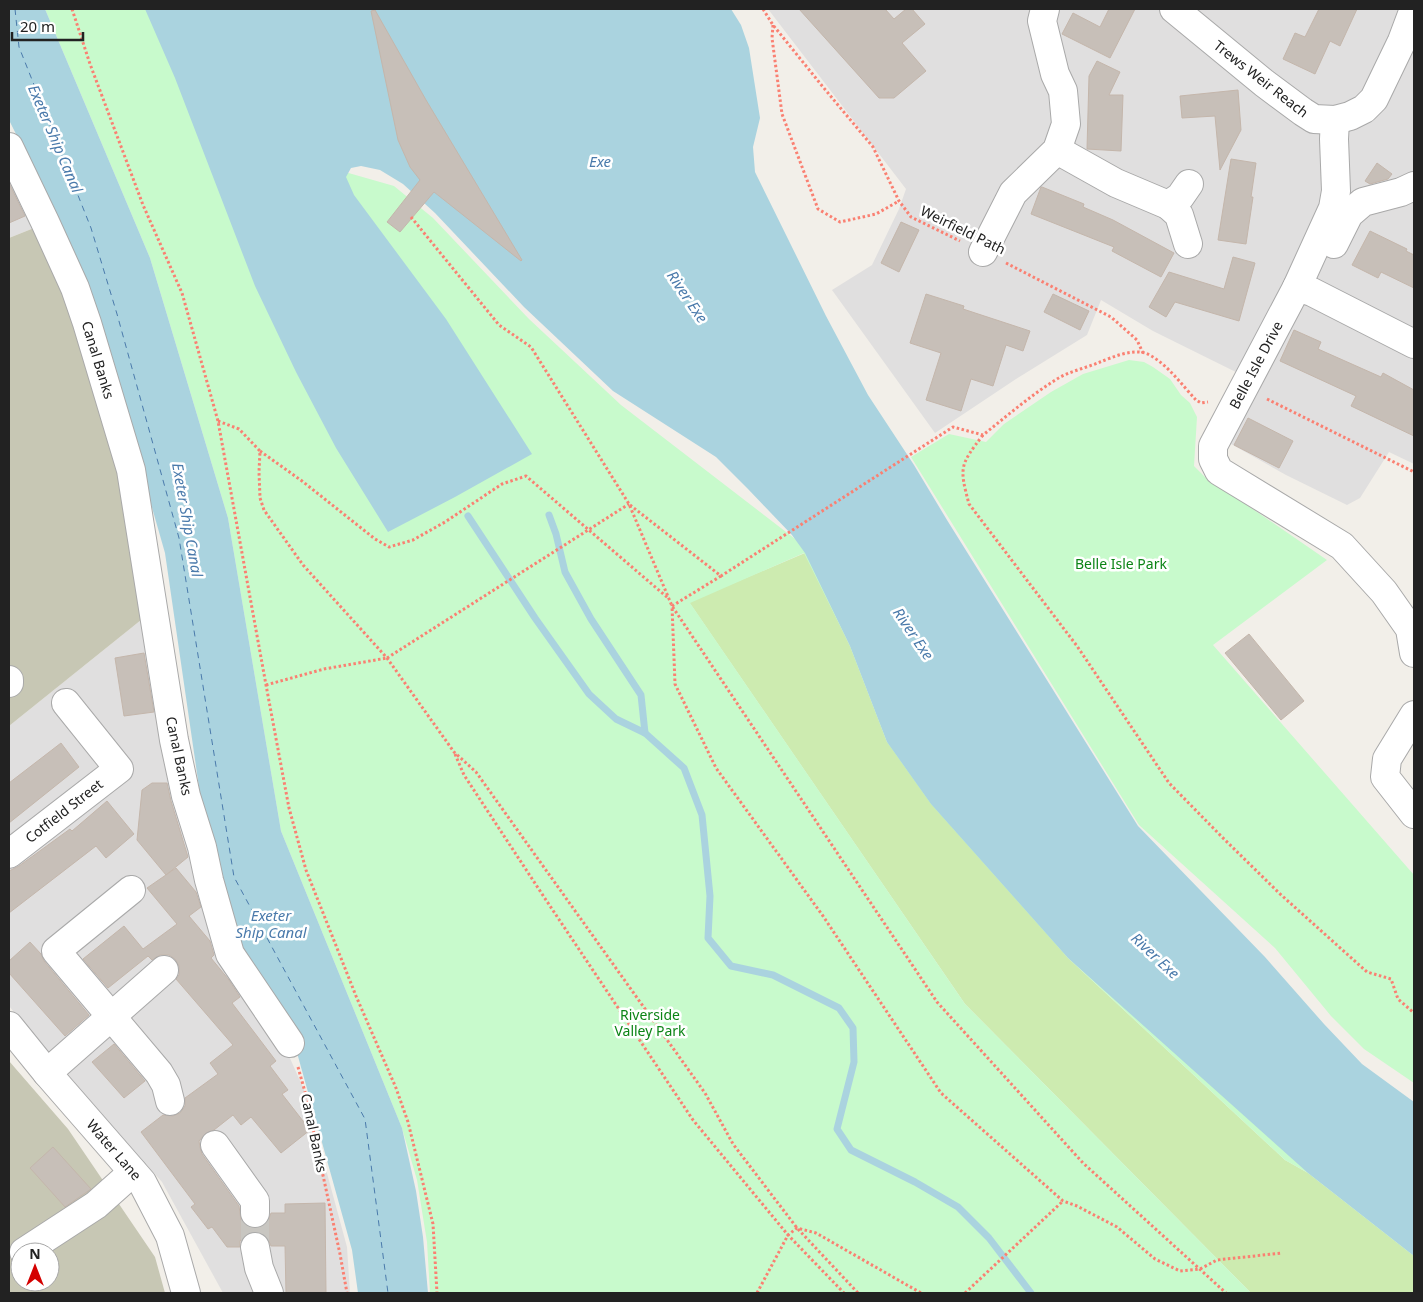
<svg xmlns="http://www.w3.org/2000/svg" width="1423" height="1302" viewBox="0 0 1423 1302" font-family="'Noto Sans',sans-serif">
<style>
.residential{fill:#e0dfdf}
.construction{fill:#c7c7b4;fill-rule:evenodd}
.grass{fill:#cdebb0}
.park{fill:#c8facc}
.water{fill:#aad3df}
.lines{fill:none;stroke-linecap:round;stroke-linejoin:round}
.stream{stroke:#aad3df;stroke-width:7}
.ferry{stroke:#4a7aab;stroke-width:1;stroke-dasharray:6 5;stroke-linecap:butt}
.building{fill:#c7bfb8;stroke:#c4b6ab}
.minor-tunnel{stroke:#c8c6c1;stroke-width:28;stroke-dasharray:28 14;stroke-linecap:butt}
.minor-casing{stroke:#a9a9a9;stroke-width:30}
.path{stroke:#fa8072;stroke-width:3;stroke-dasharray:2.5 2.5;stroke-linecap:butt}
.minor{stroke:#fff;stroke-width:28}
.path-bridge{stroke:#fa8072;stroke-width:3;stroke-dasharray:2.5 2.5;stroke-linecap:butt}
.labels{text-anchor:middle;stroke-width:5;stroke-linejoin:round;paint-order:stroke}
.street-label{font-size:14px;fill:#222;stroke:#fff}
.park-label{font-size:14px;fill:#0c8416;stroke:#fff}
.water-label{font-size:15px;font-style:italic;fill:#4a7aab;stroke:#fff}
</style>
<rect width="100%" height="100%" fill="#f2efe9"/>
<g class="residential">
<polygon points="768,9 1414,9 1414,464 1389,452 1360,498 1347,505 1286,475 1231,444 1254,381 1153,331 1101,300 1087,335 1016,379 935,433 832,290 872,265 899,209 906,189"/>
<polygon points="9,163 39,226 9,238"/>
<polygon points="141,620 281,1038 305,1092 347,1247 350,1293 223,1293 162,1182 69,1078 9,1006 9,726"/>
</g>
<g class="construction">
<polygon points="39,226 62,280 117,458 141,620 9,726 9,238"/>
<path d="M9 1061 68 1129 155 1257 165 1293H9ZM20 1252H50V1282H20Z"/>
</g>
<polygon class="grass" points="805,553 850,646 887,742 1030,914 1068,958 1285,1160 1308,1173 1414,1256 1414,1293 1251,1293 965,1004 689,602"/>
<g class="park">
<polygon points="45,9 244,9 345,172 394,186 433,218 529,319 621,405 803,545 1414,1256 1308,1173 1285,1160 1068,958 931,804 887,742 850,646 804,553 690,603 965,1004 1251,1293 430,1293 427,1242 417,1180 402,1128 281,831 228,518 150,258"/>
<polygon points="1129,360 1144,362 1153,367 1170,379 1181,395 1190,403 1197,417 1194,466 1209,481 1228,492 1327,560 1213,645 1414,875 1414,1083 1364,1049 1331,1016 1275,948 1139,825 911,457 949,434 986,442 1004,424 1051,392 1083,374"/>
</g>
<g class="water">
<polygon points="9,9 45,9 150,258 228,518 281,831 402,1128 416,1191 423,1237 428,1293 358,1293 352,1250 294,1042 232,950 195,812 199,787 165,553 97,315 15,132 9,120"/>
<polygon points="145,9 731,9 741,25 749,48 760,118 753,147 755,172 826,316 868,395 914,465 947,520 1138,826 1265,957 1324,1024 1362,1064 1414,1102 1414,1256 1308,1173 1068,958 931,804 887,742 850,646 805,553 792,535 748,489 716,457 613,391 524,307 435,213 403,184 380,170 361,166 351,168 346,177 354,195 446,319 532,454 455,497 388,532 336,448 296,372 255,286 175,78"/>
</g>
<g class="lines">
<g class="stream">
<polyline points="549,515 556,534 565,572 591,619 641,695 645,733"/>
<polyline points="468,516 535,618 589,694 616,719 645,733 684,768 702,815 710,896 708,938 731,966 773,975 839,1008 853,1028 854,1062 837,1129 851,1150 915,1182 958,1207 989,1238 1031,1293"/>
</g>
<polyline class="ferry" points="15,9 19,47 91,228 117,314 179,538 234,877 365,1119 388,1293"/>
</g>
<g class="building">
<polygon points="799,9 885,9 894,19 906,9 912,9 925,24 902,43 926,71 894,98 879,98"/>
<polygon points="1109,9 1135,9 1110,58 1062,34 1073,13 1100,27"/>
<polygon points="1319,9 1357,9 1340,46 1330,41 1315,74 1283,59 1295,33 1305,37"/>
<polygon points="375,10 426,100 522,260 521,261 434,192 400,232 387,222 420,180 410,167 398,140 371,11"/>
<polygon points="1097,61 1120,72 1109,95 1123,95 1121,151 1087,149 1089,76"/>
<polygon points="1238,90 1241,130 1220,170 1215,116 1182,118 1180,96"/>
<polygon points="1231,159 1256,163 1251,197 1253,197 1246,244 1218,240"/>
<polygon points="1377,163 1392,174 1388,179 1370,184 1365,181"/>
<polygon points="9,183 25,216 9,223"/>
<polygon points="1041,187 1042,187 1084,204 1083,207 1113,220 1174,253 1161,277 1112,251 1114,247 1031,214"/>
<polygon points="901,222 919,230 899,272 881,263"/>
<polygon points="1370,231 1407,249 1406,251 1414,255 1414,288 1381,272 1378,278 1352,265"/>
<polygon points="1233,257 1255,263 1239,321 1175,302 1166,317 1149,307 1169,272 1224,289"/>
<polygon points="926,294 964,306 963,309 1030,331 1023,351 1006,345 993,386 971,379 961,411 926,400 941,353 910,343"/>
<polygon points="1053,294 1089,311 1080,330 1044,312"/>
<polygon points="1294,330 1321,342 1318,349 1381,377 1383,373 1414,390 1414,436 1351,406 1356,396 1280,361"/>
<polygon points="1248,418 1293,441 1279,468 1234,445"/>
<polygon points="1249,634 1304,701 1281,720 1225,653"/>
<polygon points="144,653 154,712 124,716 115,658"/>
<polygon points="61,743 79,767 9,823 9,783"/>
<polygon points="152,783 167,783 171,801 188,857 166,875 137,840 142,790"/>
<polygon points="107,801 134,834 106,858 96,846 9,913 9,871 19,866 70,829 72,831"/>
<polygon points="176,868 196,892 201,907 189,916 210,941 214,955 211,958 229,980 240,997 232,1003 276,1061 270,1066 288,1090 282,1094 310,1130 281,1153 251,1117 241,1125 233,1115 214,1130 206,1133 199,1141 200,1147 202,1154 239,1206 241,1220 248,1227 255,1229 262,1227 268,1221 271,1213 285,1213 285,1204 325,1203 326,1293 286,1293 285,1246 271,1246 267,1237 261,1232 253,1232 245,1235 240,1241 240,1247 227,1247 212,1227 208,1229 191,1207 195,1204 141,1132 163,1115 173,1116 180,1113 185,1106 185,1098 218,1074 210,1063 233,1045 176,979 179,975 179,966 175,959 169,955 160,955 152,960 148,956 108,988 83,959 124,926 143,949 177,924 147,888"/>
<polygon points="30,942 41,954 44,961 89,1015 65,1036 9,973 9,961"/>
<polygon points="114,1044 145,1081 124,1098 92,1062"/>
<polygon points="53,1147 91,1189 65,1207 30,1168"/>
</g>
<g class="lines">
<polyline class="minor-tunnel" points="255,1213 255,1247"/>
<g class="minor-casing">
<g id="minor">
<polyline points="1174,9 1264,83 1303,112 1314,119 1335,120 1350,116 1364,109 1374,99 1402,41 1414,9"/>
<polyline points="1335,120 1334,139 1336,191 1333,208 1297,287 1213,446 1213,459 1219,471 1342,546 1384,592 1410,629 1414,653"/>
<polyline points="9,147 45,222 75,288 87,323 131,470 174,740 186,796 202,847 209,880 230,954 290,1043"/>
<polyline points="1057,150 1116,183 1168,205 1180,197 1189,184"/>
<polyline points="1168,205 1179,215 1188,244"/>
<polyline points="1334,244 1349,214 1363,202 1401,192 1414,186"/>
<polyline points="983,252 1013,193 1057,150 1066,124 1063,91 1055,74 1042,21 1045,9"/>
<polyline points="1297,287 1312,292 1414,344"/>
<polyline points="9,680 9,683"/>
<polyline points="1414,715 1387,759 1385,777 1414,814"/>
<polyline points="9,854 119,769 66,703"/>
<polyline points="131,890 56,951 159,1073 166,1085 170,1101"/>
<polyline points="9,1026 47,1073 142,1182 170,1236 186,1293"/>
<polyline points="47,1073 164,970"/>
<polyline points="215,1145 255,1201 255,1213"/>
<polyline points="255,1247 259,1268 269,1293"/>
<polyline points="24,1252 96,1205 133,1172"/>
</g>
</g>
<g class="path">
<polyline points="72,9 90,64 143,205 182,293 218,421 266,685 289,808 306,870 356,996 396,1088 408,1122 433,1224 437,1293"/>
<polyline points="763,9 773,25 823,87 873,147 899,201 911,217 960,241"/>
<polyline points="773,25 772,38 782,114 818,209 840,222 876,214 899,201"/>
<polyline points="411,217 499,325 531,347 629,504 672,606 937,1002 1083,1163 1226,1293"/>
<polyline points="1006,263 1111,317 1137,340 1143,353"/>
<polyline points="1267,399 1414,472"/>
<polyline points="218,421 239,429 260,451 259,472 260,498 264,510 303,565 387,658 454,752 476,772 705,1093 733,1144 797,1228 858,1293"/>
<path d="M983 435C960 465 959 467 969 504L1077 646 1169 783 1222 837 1279 893 1367 972 1391 979 1398 999 1414 1013"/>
<polyline points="260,451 302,481 375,539 389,547 413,540 445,522 502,484 526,476 668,598"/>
<path d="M630 505 721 576 953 427 983 435C1007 416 1031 395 1057 379 1070 371 1086 368 1100 362 1113 357 1131 349 1145 353 1164 360 1182 385 1196 400L1201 403 1208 402"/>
<polyline points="721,576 672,606 675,684 716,768 823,916 941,1093 1063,1201 1077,1206 1117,1227 1155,1259 1180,1271 1200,1269 1217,1260 1282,1253"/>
<polyline points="266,685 324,669 387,658"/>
<polyline points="455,754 464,775 544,897 693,1120 788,1235 844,1293"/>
<polyline points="298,1067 305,1092 340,1254 347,1293"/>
<polyline points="757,1293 788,1235 797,1228 816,1233 921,1293"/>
<polyline points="965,1293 1063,1201"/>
</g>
<use href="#minor" class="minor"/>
<polyline class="path-bridge" points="387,658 629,504"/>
</g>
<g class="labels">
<g class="street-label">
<text transform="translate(1261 79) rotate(38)" y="5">Trews Weir Reach</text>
<text transform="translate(963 230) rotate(26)" y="5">Weirfield Path</text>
<text transform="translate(98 360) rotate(73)" y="5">Canal Banks</text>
<text transform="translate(1256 365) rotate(-62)" y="5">Belle Isle Drive</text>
<text transform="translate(179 756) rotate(78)" y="5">Canal Banks</text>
<text transform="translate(64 811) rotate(-38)" y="5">Cotfield Street</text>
<text transform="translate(314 1133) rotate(78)" y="5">Canal Banks</text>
<text transform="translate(114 1150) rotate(49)" y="5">Water Lane</text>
</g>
<g class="park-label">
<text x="1121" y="569">Belle Isle Park</text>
<text x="650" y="1020">Riverside<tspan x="650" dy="16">Valley Park</tspan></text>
</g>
<g class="water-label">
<text transform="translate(55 139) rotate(67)" y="5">Exeter Ship Canal</text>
<text x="600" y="167">Exe</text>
<text transform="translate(687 297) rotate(56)" y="5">River Exe</text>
<text transform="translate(187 520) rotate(80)" y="5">Exeter Ship Canal</text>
<text transform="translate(913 634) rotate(56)" y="5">River Exe</text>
<text x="271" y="921">Exeter<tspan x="271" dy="17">Ship Canal</tspan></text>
<text transform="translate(1155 956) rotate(43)" y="5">River Exe</text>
</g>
</g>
<rect width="1423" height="1302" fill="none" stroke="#222222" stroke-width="20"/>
<g transform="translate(35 1267)"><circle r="24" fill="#ffffff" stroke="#a7a7a7"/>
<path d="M0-4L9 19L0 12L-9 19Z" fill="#d40000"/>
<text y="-8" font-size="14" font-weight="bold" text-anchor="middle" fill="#222222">N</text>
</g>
<path d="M12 32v8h71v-8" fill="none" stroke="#222222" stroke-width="2.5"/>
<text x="20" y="32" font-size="15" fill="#222222" stroke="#ffffff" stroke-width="4" paint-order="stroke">20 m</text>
</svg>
